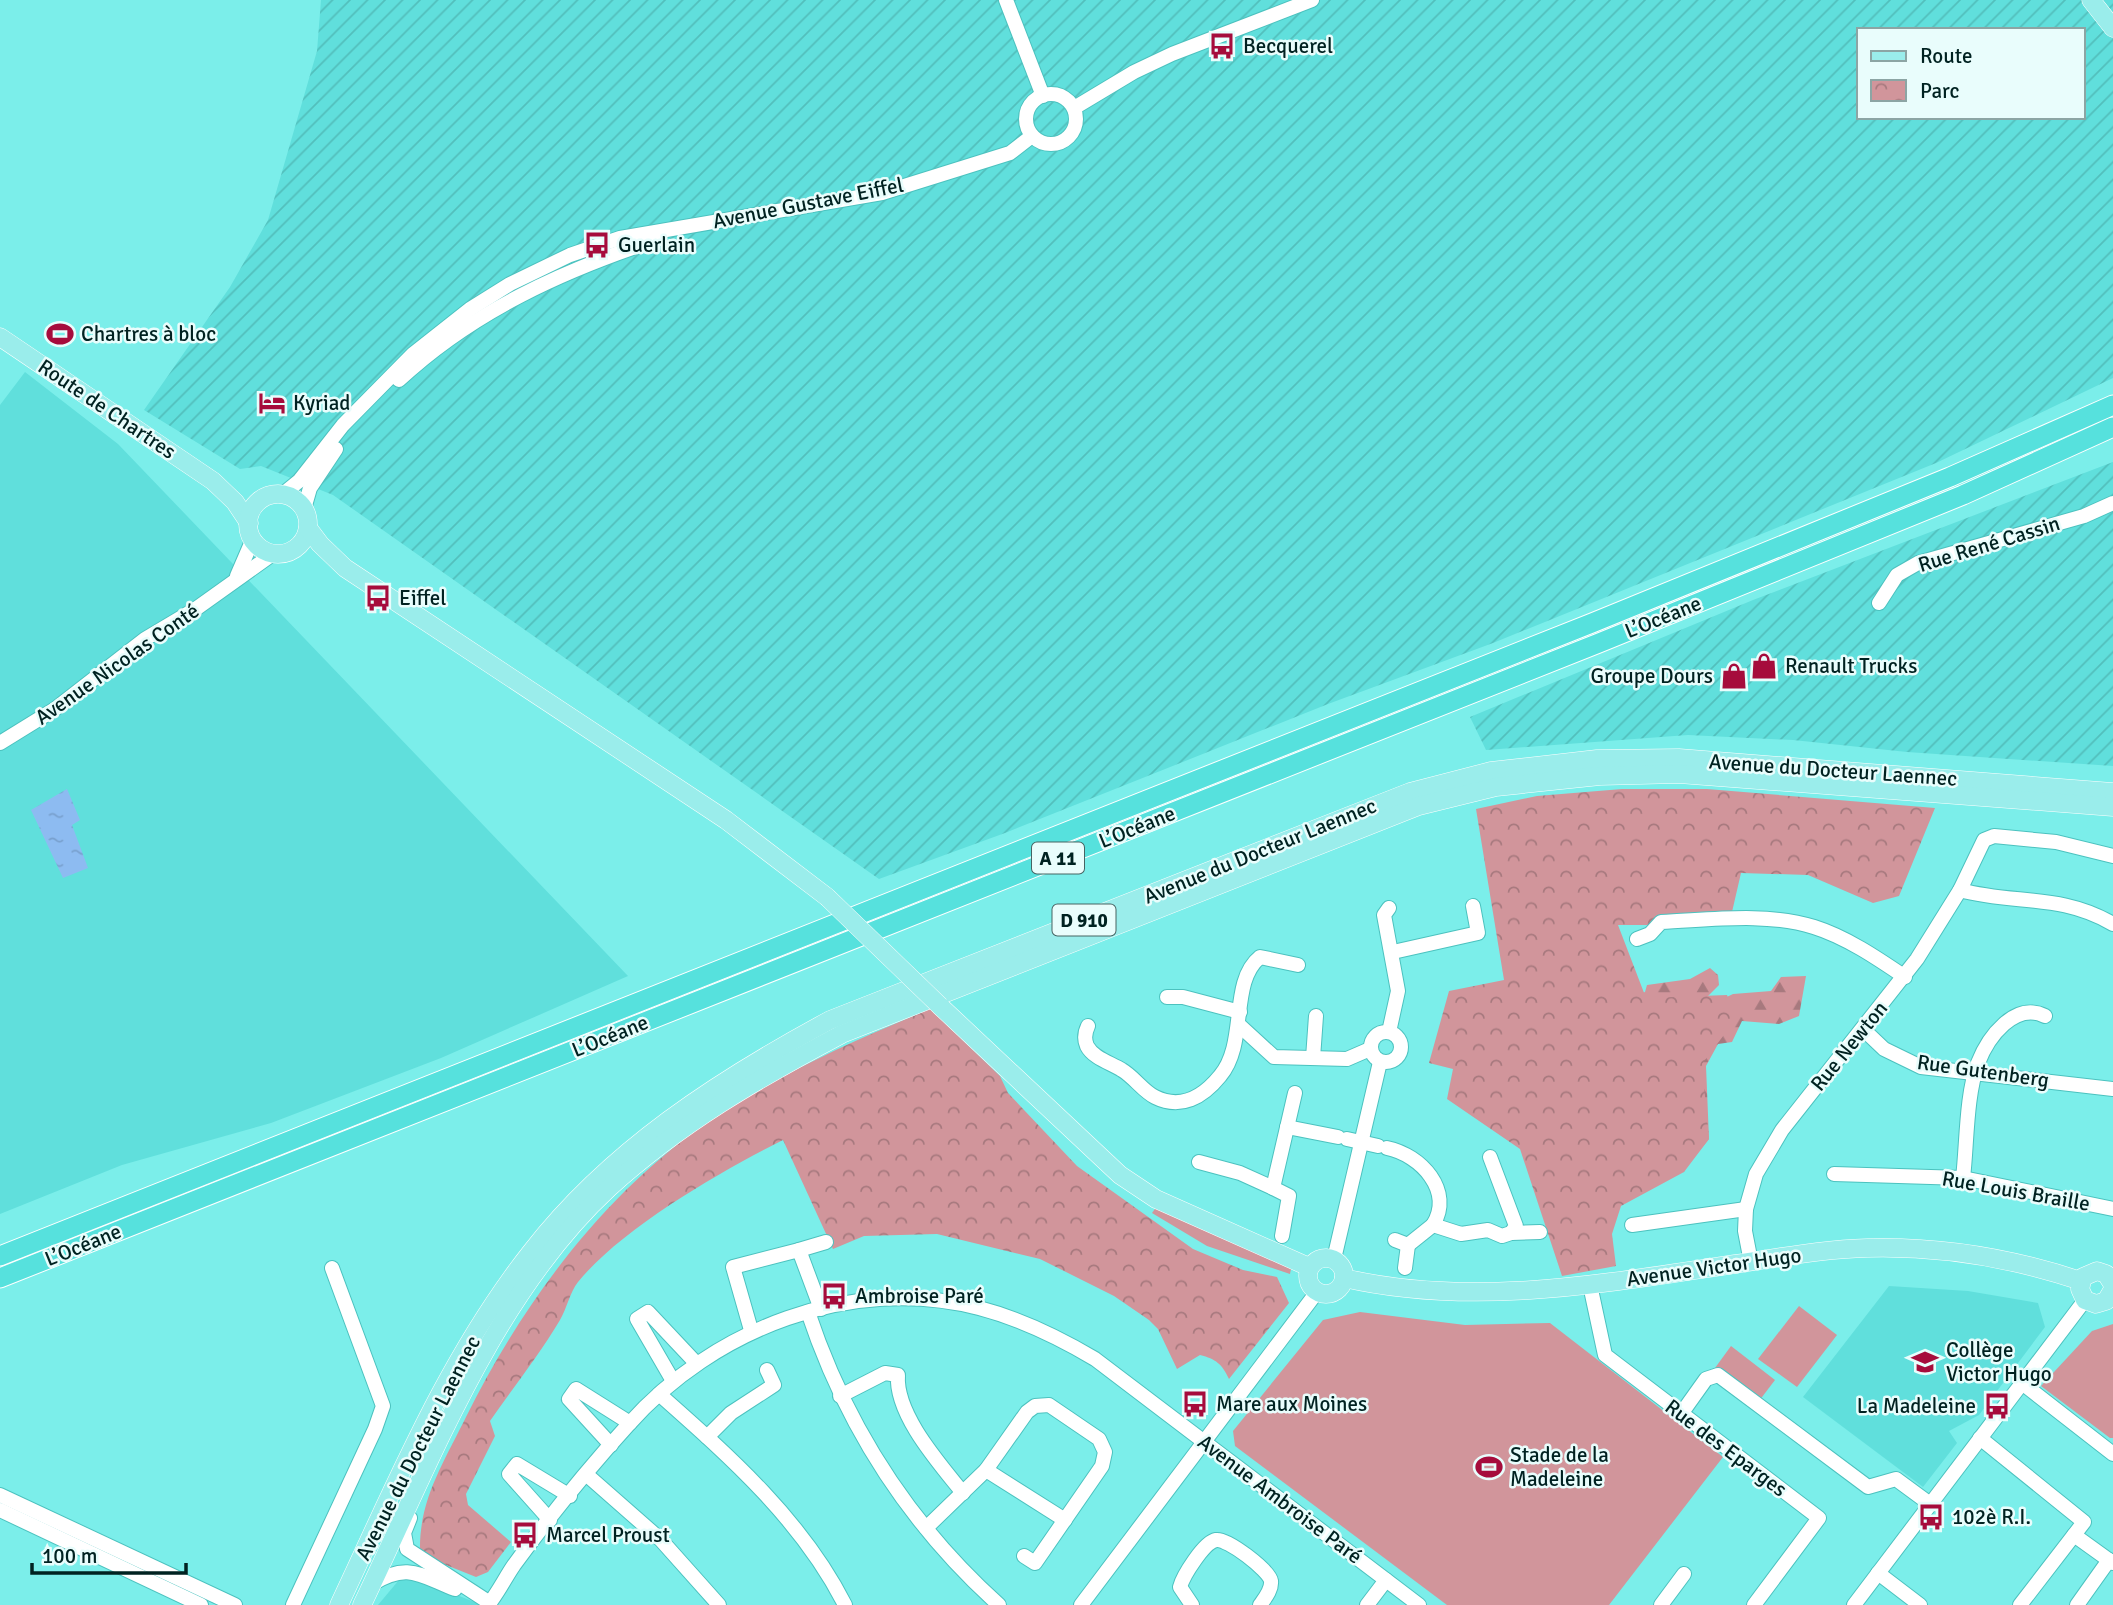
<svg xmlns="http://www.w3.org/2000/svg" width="2113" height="1605" viewBox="0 0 2113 1605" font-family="Signika,sans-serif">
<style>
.built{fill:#60dfdc}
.industrial{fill:url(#industrial-furrows);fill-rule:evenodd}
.grass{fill:#d1959b}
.forest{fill:url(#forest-firs)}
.park{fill:url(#park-crowns)}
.water{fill:url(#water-ripples)}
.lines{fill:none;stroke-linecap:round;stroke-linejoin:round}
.minor-casing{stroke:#4cc2bf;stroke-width:16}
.major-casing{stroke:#fff;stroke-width:19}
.highway-casing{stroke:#fff;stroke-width:21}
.minor{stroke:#fff;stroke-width:14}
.major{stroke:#9aedeb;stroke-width:18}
.highway{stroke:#56e1dd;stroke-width:19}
.major-bridge-casing{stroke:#fff;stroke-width:19;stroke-linecap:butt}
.major-bridge{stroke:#9aedeb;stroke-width:18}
.labels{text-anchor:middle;stroke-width:5;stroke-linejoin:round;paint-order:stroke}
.shield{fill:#e9fdfc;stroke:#466463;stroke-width:2}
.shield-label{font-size:19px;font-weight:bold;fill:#002221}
.poi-label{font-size:21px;fill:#002221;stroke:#e9fdfc;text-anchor:start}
.street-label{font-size:21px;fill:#002221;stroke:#e9fdfc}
</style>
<defs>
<pattern id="industrial-furrows" width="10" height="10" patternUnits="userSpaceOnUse" patternTransform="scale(1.75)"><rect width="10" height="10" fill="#60dfdc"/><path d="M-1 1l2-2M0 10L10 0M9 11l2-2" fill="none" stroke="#52bfbc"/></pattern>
<pattern id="forest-firs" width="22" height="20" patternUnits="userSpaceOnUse" patternTransform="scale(1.75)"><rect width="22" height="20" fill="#d1959b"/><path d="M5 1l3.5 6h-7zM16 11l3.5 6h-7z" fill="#a7797e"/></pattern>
<pattern id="park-crowns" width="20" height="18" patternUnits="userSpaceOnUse" patternTransform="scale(1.75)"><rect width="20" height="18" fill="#d1959b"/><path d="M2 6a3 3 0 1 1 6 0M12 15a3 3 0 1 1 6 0" fill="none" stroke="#a7797e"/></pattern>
<pattern id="water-ripples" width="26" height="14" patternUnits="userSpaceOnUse" patternTransform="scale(1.75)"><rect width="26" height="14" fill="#8dbbf1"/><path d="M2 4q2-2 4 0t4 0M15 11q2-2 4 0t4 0" fill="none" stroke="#78a0ce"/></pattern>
</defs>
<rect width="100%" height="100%" fill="#7beeea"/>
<g class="built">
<polygon points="25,372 118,444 628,976 441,1058 271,1123 122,1165 0,1214 0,405"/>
<polygon points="1889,1286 1968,1291 2038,1303 2045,1327 1979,1415 1949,1431 1957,1443 1923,1487 1803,1397"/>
<polygon points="404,1574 477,1603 482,1605 378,1605"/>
</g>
<g class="industrial">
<path d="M321 0H2113V378L1936 463 1493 643 1328 704 1005 833 879 879 333 495 261 466 240 469 144 410 230 287 268 220 317 51ZM1859 30H2083V117H1859Z"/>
<polygon points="2113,462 2113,766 1907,752 1793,740 1688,735 1486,750 1470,717 1753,600"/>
</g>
<g class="grass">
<polygon points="1157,1206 1277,1260 1291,1269 1290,1274 1207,1246 1152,1213"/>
<polygon points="1799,1306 1837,1335 1797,1387 1758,1359"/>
<polygon points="1360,1312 1465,1325 1550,1323 1723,1457 1609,1605 1447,1605 1235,1446 1233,1431 1323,1320"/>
<polygon points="2113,1324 2113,1438 2110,1438 2041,1386 2092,1331"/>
<polygon points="1731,1346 1775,1380 1759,1401 1715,1368"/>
</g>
<g class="forest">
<polygon points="1710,968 1718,975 1719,985 1706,998 1650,1004 1639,994 1645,992 1647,985 1690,979"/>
<polygon points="1806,976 1799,1016 1779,1024 1742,1021 1732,1042 1718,1044 1706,1066 1709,1139 1684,1170 1693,1013 1733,994 1771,991 1781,977"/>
</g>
<g class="park">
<polygon points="1622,789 1707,789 1935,808 1899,896 1873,903 1808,875 1741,873 1729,925 1618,925 1646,998 1727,995 1736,1019 1702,1064 1709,1139 1684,1172 1621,1206 1612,1234 1616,1266 1562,1276 1520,1149 1447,1099 1453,1069 1429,1063 1449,991 1504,980 1476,809 1537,796"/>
<path d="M930 1009 1000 1076 1008 1093 1077 1166 1193 1249 1243 1270 1277 1277 1289 1303 1229 1379C1222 1364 1216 1359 1200 1355L1177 1369 1158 1329 1149 1320 1114 1296 1040 1259 937 1234 864 1236 833 1249 783 1140C721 1171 622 1228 578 1282 570 1292 567 1308 560 1320 539 1355 513 1388 490 1421L495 1436 466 1494 468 1505 511 1542 488 1572 476 1577 436 1561 420 1550C419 1500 444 1462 466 1417 522 1304 603 1194 709 1121 778 1074 853 1041 930 1009Z"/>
</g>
<polygon class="water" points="67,789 80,820 72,825 88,868 63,878 31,810"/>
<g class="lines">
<g class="minor-casing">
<g id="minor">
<polyline points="1006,0 1043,96"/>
<circle cx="1051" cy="119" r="25"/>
<polyline points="1074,108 1134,72 1172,54 1312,0"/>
<path d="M399 380C473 311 564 270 659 239"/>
<polyline points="283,494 299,481 343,425 413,354 470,309 510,284 570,255 620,238 882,193 1010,153 1032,136"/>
<polyline points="304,509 310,488 336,449"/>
<polyline points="237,576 253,539"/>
<polyline points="1879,603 1897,575 1918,563 2084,516 2113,503"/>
<polyline points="0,743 55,709 145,639 197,608 274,553"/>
<path d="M1960 890C2014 905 2060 893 2113 924"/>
<path d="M1637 939 1650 934 1661 922C1710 920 1766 912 1814 927 1846 937 1877 958 1905 977"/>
<polyline points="1393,952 1478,933 1473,906"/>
<polyline points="1167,997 1183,997 1240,1012"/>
<polyline points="1239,1025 1274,1057 1347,1059 1370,1049"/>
<path d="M1088 1026C1085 1032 1084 1039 1087 1046 1093 1058 1111 1063 1122 1070 1134 1077 1143 1091 1155 1097 1181 1110 1203 1097 1220 1076 1248 1043 1229 982 1260 957L1298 965"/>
<polyline points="1863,1029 1884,1049 1921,1067 2113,1089"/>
<circle cx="1386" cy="1047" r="15"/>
<polyline points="1389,1032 1398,991 1384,915 1389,908"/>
<polyline points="1313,1058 1316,1016"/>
<polyline points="1287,1127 1338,1137"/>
<polyline points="1347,1139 1378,1146"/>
<path d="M1387 1148C1421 1155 1454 1191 1433 1225L1461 1234 1488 1230 1502 1236 1511 1233 1516 1226 1490 1157"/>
<polyline points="1199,1162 1240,1173 1273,1188 1295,1093"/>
<polyline points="1834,1174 1963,1178 2113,1209"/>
<path d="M1963 1178C1967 1144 1966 1095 1978 1063 1988 1037 2015 1001 2045 1016"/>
<polyline points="1273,1188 1289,1196 1282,1236"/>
<polyline points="1632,1225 1746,1209"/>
<polyline points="1511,1233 1540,1232"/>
<polyline points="1395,1240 1408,1245 1433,1225"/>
<polyline points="799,1250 826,1242"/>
<polyline points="1334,1259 1380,1062"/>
<polyline points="1751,1262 1745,1231 1746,1209 1756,1174 1782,1130 1917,959 1960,890 1984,840 1994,836 2056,842 2113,856"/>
<polyline points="1405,1268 1408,1245"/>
<polyline points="1590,1285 1605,1355 1819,1518 1754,1605"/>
<path d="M808 1312C846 1426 910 1525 999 1605"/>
<polyline points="751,1330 733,1267 799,1250 821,1309"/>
<polyline points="673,1381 637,1319 648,1312 696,1363"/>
<polyline points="2022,1383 2113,1454"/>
<path d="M659 1394C729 1456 802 1520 845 1605"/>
<path d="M840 1396 885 1373 898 1375C895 1414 939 1463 963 1493"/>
<polyline points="1681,1414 1706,1379 1718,1375 1868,1487 1896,1479 1930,1504"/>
<polyline points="707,1437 731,1413 774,1385 767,1370"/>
<polyline points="1980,1438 2084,1522 2020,1605"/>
<polyline points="611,1445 569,1399 576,1389 630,1423"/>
<polyline points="986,1470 1065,1520"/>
<polyline points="587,1475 661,1540 719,1605"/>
<polyline points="0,1495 235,1605"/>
<polyline points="0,1510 201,1605"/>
<polyline points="410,1518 404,1533 407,1549 490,1603"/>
<polyline points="550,1520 509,1474 517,1464 570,1496"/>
<polyline points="926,1528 986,1470 1027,1412 1035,1406 1049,1405 1099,1439 1105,1452 1102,1466 1035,1563 1024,1556"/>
<polyline points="2074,1535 2113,1563"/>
<polyline points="1878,1573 1920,1605"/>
<path d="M372 1584C408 1562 419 1575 455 1589"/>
<polyline points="293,1605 375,1429 383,1406 332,1268"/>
<path d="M488 1605C498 1593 505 1578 514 1565 549 1517 588 1469 628 1425 713 1329 851 1275 979 1308 1021 1319 1058 1337 1095 1359L1419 1605"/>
<polyline points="1081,1605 1317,1292"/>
<path d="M1192 1605 1180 1587C1183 1576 1204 1542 1216 1540 1227 1538 1269 1570 1271 1581 1272 1590 1265 1598 1260 1605"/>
<polyline points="1367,1605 1386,1580"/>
<polyline points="1661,1605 1684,1574"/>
<polyline points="1854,1605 2085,1300"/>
<polyline points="2077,1605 2109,1560"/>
</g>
</g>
<g class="major-casing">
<g id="major">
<polyline points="2091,0 2113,28"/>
<polyline points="0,337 213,481 235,502 249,523"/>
<circle cx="278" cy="524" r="30"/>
<polyline points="308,528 320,544 345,568 726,820 827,897"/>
<polyline points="940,1006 1120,1175 1156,1199 1309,1267"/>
<circle cx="1326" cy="1276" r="18"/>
<path d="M1344 1278C1474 1308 1606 1283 1735 1264 1778 1258 1822 1249 1867 1248 1939 1246 2012 1258 2081 1281"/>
<polyline points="2113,1285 2106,1274 2097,1271 2083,1277 2080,1289 2085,1300 2096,1304 2106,1301 2113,1289"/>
<path d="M339 1605C396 1484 448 1357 531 1252 610 1150 719 1080 830 1020L1410 792 1491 771 1597 759 1679 758 2113 792"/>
<path d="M362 1605C430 1464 492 1296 609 1188 679 1124 759 1078 842 1034L1419 806 1496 787 1600 776 1679 774 2113 807"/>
</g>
</g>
<g class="highway-casing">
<g id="highway">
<polyline points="0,1256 1592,623 1950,477 2113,405"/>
<polyline points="0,1278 1599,643 1963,495 2113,427"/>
</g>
</g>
<use href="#minor" class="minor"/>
<use href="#major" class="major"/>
<use href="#highway" class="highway"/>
<g class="major-bridge-casing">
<polyline id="major-bridge" points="827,897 940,1006"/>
</g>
<use href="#major-bridge" class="major-bridge"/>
</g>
<defs>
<g id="bus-bare" transform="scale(2.1)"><path d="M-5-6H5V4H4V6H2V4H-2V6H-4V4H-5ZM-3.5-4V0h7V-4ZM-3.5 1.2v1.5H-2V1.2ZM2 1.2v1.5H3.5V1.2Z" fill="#a60c3c" stroke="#e9fdfc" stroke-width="2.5" paint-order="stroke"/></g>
<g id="stadium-bare" transform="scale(2.1)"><path d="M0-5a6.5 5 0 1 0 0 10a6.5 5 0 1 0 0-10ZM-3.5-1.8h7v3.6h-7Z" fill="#a60c3c" stroke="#e9fdfc" stroke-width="2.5" paint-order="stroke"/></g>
<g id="hotel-bare" transform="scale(2.1)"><path d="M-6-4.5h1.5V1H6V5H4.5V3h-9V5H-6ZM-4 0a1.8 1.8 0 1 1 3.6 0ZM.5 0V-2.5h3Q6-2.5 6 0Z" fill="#a60c3c" stroke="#e9fdfc" stroke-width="2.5" paint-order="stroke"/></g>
<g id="shop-bare" transform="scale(2.1)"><path d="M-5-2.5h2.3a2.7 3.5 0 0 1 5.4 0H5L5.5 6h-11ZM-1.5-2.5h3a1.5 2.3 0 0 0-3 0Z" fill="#a60c3c" stroke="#e9fdfc" stroke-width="2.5" paint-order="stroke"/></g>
<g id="school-bare" transform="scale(2.1)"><path d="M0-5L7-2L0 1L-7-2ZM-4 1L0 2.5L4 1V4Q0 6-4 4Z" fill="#a60c3c" stroke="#e9fdfc" stroke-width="2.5" paint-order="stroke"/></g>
</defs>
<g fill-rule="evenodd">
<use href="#bus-bare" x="1222" y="46"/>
<use href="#bus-bare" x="597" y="245"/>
<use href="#stadium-bare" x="60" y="334"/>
<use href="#hotel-bare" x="272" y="403"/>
<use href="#bus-bare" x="378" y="598"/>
<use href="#shop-bare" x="1764" y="666"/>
<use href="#shop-bare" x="1734" y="676"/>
<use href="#bus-bare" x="834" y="1296"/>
<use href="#school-bare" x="1925" y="1362"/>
<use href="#bus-bare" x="1195" y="1404"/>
<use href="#bus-bare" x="1997" y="1406"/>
<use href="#stadium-bare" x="1489" y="1467"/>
<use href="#bus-bare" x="1931" y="1517"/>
<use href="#bus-bare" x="525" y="1535"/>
</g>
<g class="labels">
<g class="shield">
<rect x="1032" y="842.5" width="52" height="31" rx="5"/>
<rect x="1052.5" y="904.5" width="63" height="31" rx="5"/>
</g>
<g class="shield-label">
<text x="1058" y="865">A 11</text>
<text x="1084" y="927">D 910</text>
</g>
<g class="poi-label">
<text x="1243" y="53">Becquerel</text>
<text x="618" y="252">Guerlain</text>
<text x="81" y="341">Chartres à bloc</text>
<text x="293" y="410">Kyriad</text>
<text x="399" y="605">Eiffel</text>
<text x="1785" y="673">Renault Trucks</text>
<text x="1713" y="683" text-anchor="end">Groupe Dours</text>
<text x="855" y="1303">Ambroise Paré</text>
<text x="1946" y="1357">Collège<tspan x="1946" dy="24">Victor Hugo</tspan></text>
<text x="1216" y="1411">Mare aux Moines</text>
<text x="1976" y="1413" text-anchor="end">La Madeleine</text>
<text x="1510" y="1462">Stade de la<tspan x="1510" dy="24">Madeleine</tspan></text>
<text x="1952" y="1524">102è R.I.</text>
<text x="546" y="1542">Marcel Proust</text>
</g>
<g class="street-label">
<text transform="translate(808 203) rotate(-11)" y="7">Avenue Gustave Eiffel</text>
<text transform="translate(107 409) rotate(34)" y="7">Route de Chartres</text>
<text transform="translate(1989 544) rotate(-17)" y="7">Rue René Cassin</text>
<text transform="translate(1663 617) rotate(-22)" y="7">L’Océane</text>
<text transform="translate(117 664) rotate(-35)" y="7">Avenue Nicolas Conté</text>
<text transform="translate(1833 770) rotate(4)" y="7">Avenue du Docteur Laennec</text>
<text transform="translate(1137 827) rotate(-22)" y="7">L’Océane</text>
<text transform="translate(1260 851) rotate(-22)" y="7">Avenue du Docteur Laennec</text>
<text transform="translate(610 1036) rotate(-22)" y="7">L’Océane</text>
<text transform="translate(1849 1046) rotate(-51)" y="7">Rue Newton</text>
<text transform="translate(1983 1071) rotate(8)" y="7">Rue Gutenberg</text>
<text transform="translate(2016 1191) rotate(10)" y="7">Rue Louis Braille</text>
<text transform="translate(83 1245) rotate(-22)" y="7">L’Océane</text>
<text transform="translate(1714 1267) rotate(-8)" y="7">Avenue Victor Hugo</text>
<text transform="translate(418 1448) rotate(-63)" y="7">Avenue du Docteur Laennec</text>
<text transform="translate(1726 1448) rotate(37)" y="7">Rue des Eparges</text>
<text transform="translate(1280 1499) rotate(37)" y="7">Avenue Ambroise Paré</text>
</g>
</g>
<rect x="1857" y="28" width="228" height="91" fill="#e9fdfc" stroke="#8ca5a4" stroke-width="2"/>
<rect x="1871" y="51" width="35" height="10" fill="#9aedeb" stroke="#8ca5a4" stroke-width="2"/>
<text x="1920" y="63" font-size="21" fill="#002221">Route</text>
<rect x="1871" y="80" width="35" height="21" fill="url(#park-crowns)" stroke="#8ca5a4" stroke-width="2"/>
<text x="1920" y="98" font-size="21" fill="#002221">Parc</text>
<path d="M32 1563v10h154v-10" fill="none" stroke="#002221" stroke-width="3.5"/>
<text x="42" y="1563" font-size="21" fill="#002221" stroke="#e9fdfc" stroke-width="5" paint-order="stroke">100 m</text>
</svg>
